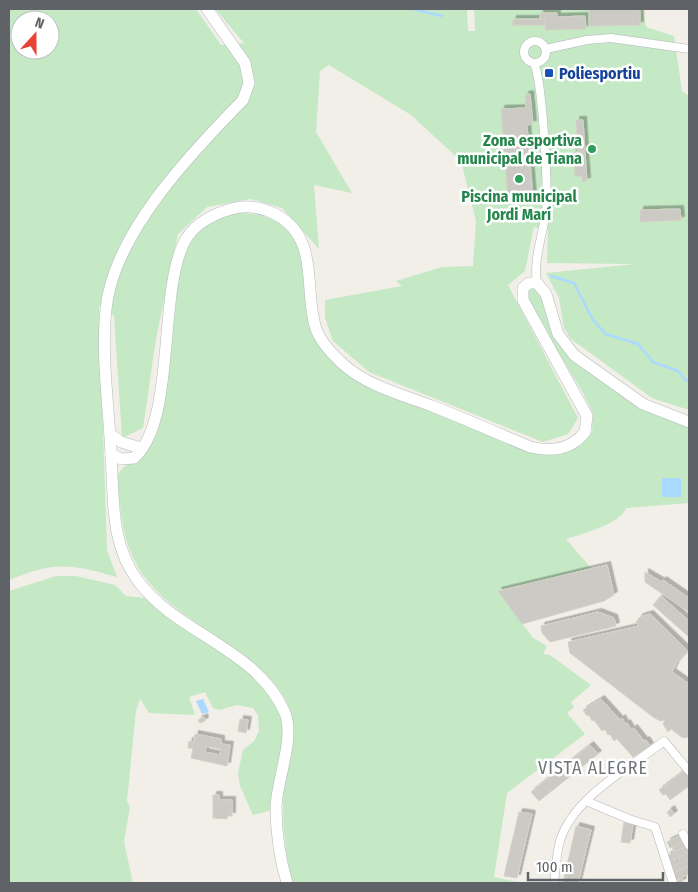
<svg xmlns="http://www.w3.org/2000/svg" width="698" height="892" viewBox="0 0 698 892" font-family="'Fira Sans Condensed',sans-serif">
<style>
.green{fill:#c5e8c5;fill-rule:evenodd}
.water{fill:#aadaff}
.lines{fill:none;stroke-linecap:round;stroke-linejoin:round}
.stream{stroke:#aadaff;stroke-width:2.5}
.building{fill:#cccac5;stroke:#d6d1c6;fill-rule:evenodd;filter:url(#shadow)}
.street-casing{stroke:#b5b8bc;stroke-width:9}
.secondary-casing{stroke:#b6babf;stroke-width:12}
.street{stroke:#fff;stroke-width:8}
.secondary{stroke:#fff;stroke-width:11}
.transit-dot{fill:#1a4fb4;stroke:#fff;stroke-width:2}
.leisure-dot{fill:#2e9e5b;stroke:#fff;stroke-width:2}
.labels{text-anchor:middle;stroke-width:5;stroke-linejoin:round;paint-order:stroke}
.transit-label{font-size:16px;font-weight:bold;fill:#164399;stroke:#fff;text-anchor:start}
.leisure-label{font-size:16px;font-weight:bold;fill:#27864d;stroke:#fff;text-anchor:end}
.neighbourhood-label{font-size:18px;letter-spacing:1px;fill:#70757a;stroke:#fff}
</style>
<defs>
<filter id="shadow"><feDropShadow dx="3.5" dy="-3.5" stdDeviation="0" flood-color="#0004"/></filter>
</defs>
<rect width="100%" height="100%" fill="#f1efe8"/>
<g class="green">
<path d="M9 9H196L221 45 244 43 215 9H467L468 31H475L474 9H643L646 27 674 36 682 91 689 96V410L652 398 571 339 564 328 559 298 546 273 635 264 547 263 548 230 534 227 525 271 508 285 578 418 568 434 543 442 369 372 333 341 325 318V300L402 286 396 281 442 267 473 266 476 221 461 161 411 115 329 65 320 71 316 132 352 193 314 185 319 249 282 208 251 199 207 207 178 234 156 339 143 428 122 438 114 316 99 305 107 550 117 577C70 564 55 561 9 580ZM20 20H50V50H20Z"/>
<path d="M236 212 261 215 274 220 285 227 295 238 302 253 311 323 332 360 534 453C556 457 577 448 592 432L593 413 582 391 527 302 525 295 532 286 540 291 565 349 689 426V503L626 508C621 524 581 534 566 539L591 568 498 591 533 638 547 646 543 654 550 655 591 685 571 702 574 707 567 713 585 734 507 793 494 877 522 883H291C287 856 282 828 283 800 284 767 301 730 285 699 276 682 261 670 246 658 189 612 129 595 121 512 119 499 117 486 118 474 135 453 147 460 158 430L178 277 186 251 196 234 209 222Z"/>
<polygon points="56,576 76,576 115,585 126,596 145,598 181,626 239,665 263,686 280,713 283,729 283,743 275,775 273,810 253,815 240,786 238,773 243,750 254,741 259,731 258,715 253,708 237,705 219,710 213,708 205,692 189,697 195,715 149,713 140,699 136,711 127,801 130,807 124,842 133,883 9,883 9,591"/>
</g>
<g class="water">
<rect x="662" y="478" width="19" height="19"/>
<polygon points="203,699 209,712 202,714 196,701"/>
</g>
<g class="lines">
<g class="stream">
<polyline points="412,9 442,16"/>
<polyline points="551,276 574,283 593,320 606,334 638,344 653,362 678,371 687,381 689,381"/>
</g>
</g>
<g class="building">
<polygon points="589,9 640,9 640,25 589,26"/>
<polygon points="540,13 557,13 557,17 585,16 586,29 545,30 545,24 513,25 513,19 540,19"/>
<polygon points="545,19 545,25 513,25 513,20"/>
<polygon points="530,94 533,124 527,125 533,198 508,200 501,109 526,108 525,95"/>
<polygon points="576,120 583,120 585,152 578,152"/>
<polygon points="573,152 585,152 587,181 582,182 582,176 575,176"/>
<polygon points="680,209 681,220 640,222 640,210"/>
<polygon points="607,565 614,595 604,601 522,624 498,591"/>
<polygon points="645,572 662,582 663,580 689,598 689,612 645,582"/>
<polygon points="661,596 689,621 689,637 653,605"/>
<polygon points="598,612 614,618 616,626 550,642 542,633 541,626"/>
<polygon points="650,614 688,651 676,664 672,672 689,684 689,737 683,738 671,729 668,732 663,724 665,720 660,721 653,717 570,653 568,642 639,626 636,622 640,617"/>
<polygon points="601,699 620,720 622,718 625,724 627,723 631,730 634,728 644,741 646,740 650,746 633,757 617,739 614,741 610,734 608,735 605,729 602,731 594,720 592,721 589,715 587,716 583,710"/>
<polygon points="204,717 205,721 200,723 198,720"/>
<polygon points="240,719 248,720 246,733 238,731"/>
<path d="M195 734 221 739V744L230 745 227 766 191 758 193 748H188L189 741 194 742ZM206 746 221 749 220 755 205 752Z"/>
<polygon points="590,745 598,754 539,801 531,792"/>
<polygon points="684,771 689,778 689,786 670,800 666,794 663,795 659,790"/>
<polygon points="213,795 219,795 219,800 232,800 232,816 227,816 227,819 213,818"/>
<polygon points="671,809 674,814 670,817 667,812"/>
<polygon points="519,812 532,814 517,878 504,876"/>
<polygon points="624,822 633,824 630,843 621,842"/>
<polygon points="576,826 591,830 578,883 563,883"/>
<polygon points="681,835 685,841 670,848 667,842"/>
<polygon points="685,841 687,846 674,852 672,847"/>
<polygon points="687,846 689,852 668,862 667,856"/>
<polygon points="689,852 689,859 680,863 677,858"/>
<polygon points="675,859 678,864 670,868 668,862"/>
<polygon points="689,859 689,866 672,874 670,868"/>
<polygon points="689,866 689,874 674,881 672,874"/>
<polygon points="682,877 683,881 681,883 675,883"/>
</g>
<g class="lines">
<g class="street-casing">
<g id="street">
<circle cx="535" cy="52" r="11"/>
<polyline points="546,49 587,40 611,38 689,49"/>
<path d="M534 63C543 83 548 188 546 211 543 235 533 259 537 283"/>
<polyline points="586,801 629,819 655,827 673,883"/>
<polyline points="683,834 689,845"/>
<path d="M554 883C556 869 556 855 560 841 573 797 630 768 664 741L689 771"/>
</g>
</g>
<g class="secondary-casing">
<g id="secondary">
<path d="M207 9 245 63 249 83 243 100C192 152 113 234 106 309 101 357 109 407 111 455 114 498 110 544 138 581 177 634 257 648 285 713 295 738 277 780 276 807 276 833 280 859 287 883"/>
<polyline points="110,434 121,442 141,448"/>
<path d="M111 454 121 459 134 458C175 422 159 301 182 247 190 227 210 215 231 209 245 205 261 207 275 214 321 238 303 289 316 329 321 343 333 355 344 365 368 386 403 395 432 406 465 419 497 433 530 447 552 452 571 450 585 432L587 416 523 300V288L529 283H537L546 294 558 334 574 355 643 404 689 422"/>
</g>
</g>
<use href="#street" class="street"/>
<use href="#secondary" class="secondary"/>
</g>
<rect class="transit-dot" x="544" y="68" width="10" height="10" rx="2.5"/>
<g class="leisure-dot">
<circle cx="592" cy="149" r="5"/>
<circle cx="519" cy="179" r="5"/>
</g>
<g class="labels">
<g class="transit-label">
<text x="559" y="79">Poliesportiu</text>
</g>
<g class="leisure-label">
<text x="582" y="146">Zona esportiva<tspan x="582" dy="18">municipal de Tiana</tspan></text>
<text x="519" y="202" text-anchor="middle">Piscina municipal<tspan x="519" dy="18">Jordi Marí</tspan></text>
</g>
<g class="neighbourhood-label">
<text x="593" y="774">VISTA ALEGRE</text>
</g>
</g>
<rect width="698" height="892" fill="none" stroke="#5f6368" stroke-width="20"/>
<g transform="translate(35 35) rotate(21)"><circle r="24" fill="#ffffff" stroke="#bfc1c3"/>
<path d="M0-4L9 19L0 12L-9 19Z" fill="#ea4335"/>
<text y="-8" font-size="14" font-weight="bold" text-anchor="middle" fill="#5f6368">N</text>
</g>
<path d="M528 872v8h135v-8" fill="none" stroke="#5f6368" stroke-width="2.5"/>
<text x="536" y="872" font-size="15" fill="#5f6368" stroke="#ffffff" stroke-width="4" paint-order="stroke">100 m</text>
</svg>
